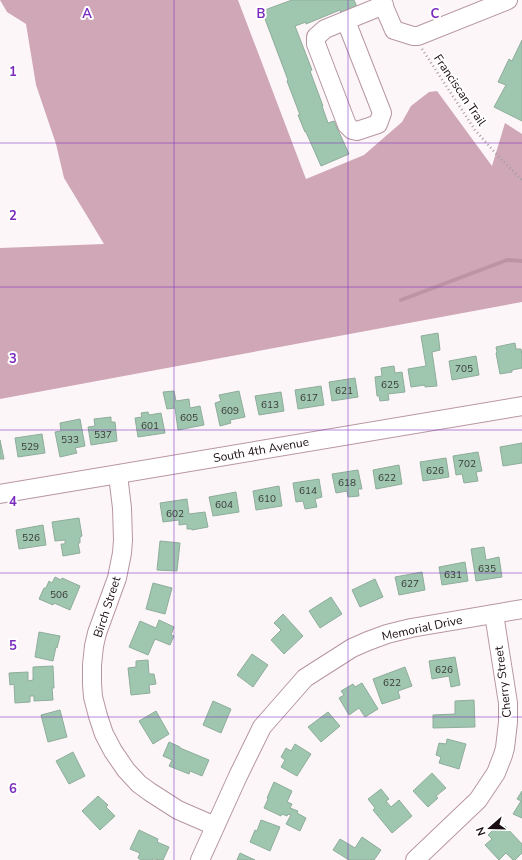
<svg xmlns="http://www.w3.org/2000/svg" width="522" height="860" viewBox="0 0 522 860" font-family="'Nunito Sans',sans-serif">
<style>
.forest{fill:#d0a7b7}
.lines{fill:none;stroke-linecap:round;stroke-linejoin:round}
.stream{stroke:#bc94a4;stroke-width:4}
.building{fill:#9fc6af;stroke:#8ead9b}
.minor-casing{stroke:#b796a3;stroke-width:20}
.path{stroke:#a59ca0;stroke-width:2.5;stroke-dasharray:1 3;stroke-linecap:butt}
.minor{stroke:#fff;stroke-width:18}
.grid{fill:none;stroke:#7b2cbf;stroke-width:1;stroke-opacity:0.55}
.labels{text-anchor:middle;stroke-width:4;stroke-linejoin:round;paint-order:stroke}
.number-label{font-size:10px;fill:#3a3b39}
.street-label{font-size:12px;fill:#190d12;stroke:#fff}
.grid-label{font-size:13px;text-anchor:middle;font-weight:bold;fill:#7b2cbf;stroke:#fff;stroke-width:4;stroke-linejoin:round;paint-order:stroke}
</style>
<rect width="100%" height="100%" fill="#fdf6f8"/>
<polygon class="forest" points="0,0 238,0 306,179 364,155 402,122 411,106 429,92 437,91 492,166 505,123 522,134 522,302 0,399 0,248 104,244 64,178 56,144 36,85 26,24 7,12"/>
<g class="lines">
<polyline class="stream" points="401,300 507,260 522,261"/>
</g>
<g class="building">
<polygon points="292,0 354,0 357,7 341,13 340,10 306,24 306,22 295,26 312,70 310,71 323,106 322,106 328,123 334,121 349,154 321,166 306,132 305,132 298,115 300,115 287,81 288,80 262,11"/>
<polygon points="522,40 522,121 494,107 506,85 498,82 509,59 512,61"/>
<polygon points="438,333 440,350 432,352 437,386 425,387 425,385 411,387 408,369 426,366 421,336"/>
<polygon points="515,343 516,349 521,349 522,355 522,368 512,370 512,372 500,374 496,353 497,352 496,347"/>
<polygon points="476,356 479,375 452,380 449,361"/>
<polygon points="394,366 395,373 402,372 405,392 388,394 389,400 380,401 379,396 377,396 375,377 382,376 381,368"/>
<polygon points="355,378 358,397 332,401 329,382"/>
<polygon points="321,386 324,405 298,409 295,390"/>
<polygon points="174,391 176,401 189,399 190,408 200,406 204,425 178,430 175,408 167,409 163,392"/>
<polygon points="239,391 245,417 230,420 231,423 220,426 215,403 221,401 219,395"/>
<polygon points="281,392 284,411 259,415 255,396"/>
<polygon points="148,412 149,415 161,413 165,433 138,437 135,418 142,417 141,413"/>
<polygon points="111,417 111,422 115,422 117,441 91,445 88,427 95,426 94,419"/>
<polygon points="80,419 85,446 75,448 77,453 60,457 55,432 61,431 60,423"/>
<polygon points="42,434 45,453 18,457 15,438"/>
<polygon points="0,440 4,459 0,459"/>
<polygon points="522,443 522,463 503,466 500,447"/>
<polygon points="478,452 482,471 476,472 478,481 464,483 462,474 456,475 453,456"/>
<polygon points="446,458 449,477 423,481 420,462"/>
<polygon points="399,465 402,484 376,489 373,470"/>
<polygon points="358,470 362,489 358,489 359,496 348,497 347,491 336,493 332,474"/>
<polygon points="319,479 322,497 315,499 317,507 305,509 303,501 296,502 293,483"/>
<polygon points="279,486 282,506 256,510 253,491"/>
<polygon points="236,492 239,512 213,516 209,497"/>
<polygon points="187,499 189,514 205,512 208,527 192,530 192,529 187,529 187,524 179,525 179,520 163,522 160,503"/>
<polygon points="79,518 82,536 80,537 80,543 78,543 80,553 63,556 61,544 65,544 65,540 55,541 52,522"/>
<polygon points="43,525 46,545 19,549 16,530"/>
<polygon points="160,541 180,543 177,571 157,570"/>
<polygon points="484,547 486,560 499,557 502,577 476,581 471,549"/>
<polygon points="465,562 468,581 442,585 439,567"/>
<polygon points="422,572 425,590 399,595 395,577"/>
<polygon points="55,577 61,580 62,578 80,586 70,610 54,603 53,605 39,599 44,588 46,588 49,581 52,583"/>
<polygon points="375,579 383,597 360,607 352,590"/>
<polygon points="153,583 172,588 165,614 146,609"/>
<polygon points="331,597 342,614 320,628 309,611"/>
<polygon points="283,614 303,636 284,654 271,640 281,630 274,623"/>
<polygon points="159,620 174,627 171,635 174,636 170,645 155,639 148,655 129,647 140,621 156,628"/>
<polygon points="39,632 60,636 57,648 56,647 53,661 35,657"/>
<polygon points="252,654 268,665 253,687 237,675"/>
<polygon points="455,657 460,685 451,687 449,676 432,679 429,661"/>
<polygon points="148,660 149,674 154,674 156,684 149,685 150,693 131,695 128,668 136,667 136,661"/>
<polygon points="53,666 54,688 52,688 53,700 34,701 34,696 30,696 30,702 15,703 14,684 10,685 9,673 28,672 28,681 33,680 33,667"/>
<polygon points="405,667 412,686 398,691 400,698 382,704 373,679"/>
<polygon points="362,683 378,709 365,717 359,708 349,715 339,698 344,695 341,691 353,684 355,687"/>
<polygon points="474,700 475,727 433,728 433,715 455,714 455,701"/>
<polygon points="213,701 231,709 221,733 203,725"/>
<polygon points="60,710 67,737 48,742 41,715"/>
<polygon points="156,711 169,734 153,744 139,721"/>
<polygon points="328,712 340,726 321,742 308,727"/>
<polygon points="447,739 466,744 459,769 439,763 441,757 436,755 439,743 446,744"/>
<polygon points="169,742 180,747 180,748 209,760 202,776 190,771 189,774 169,766 172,760 163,756"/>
<polygon points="295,744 311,754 297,776 281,767 285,760 281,757 286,748 291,751"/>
<polygon points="73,752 85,776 69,784 56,761"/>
<polygon points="432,773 446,788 436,796 438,798 428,807 413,791"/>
<polygon points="274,782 292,791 287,802 292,804 290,808 298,811 297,813 306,818 300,831 286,824 291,815 288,814 287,816 282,814 281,816 264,808 268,799 267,798"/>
<polygon points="381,789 389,799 386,801 391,807 399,800 412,816 392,833 373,810 375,808 368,799"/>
<polygon points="522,791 522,818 513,814 521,801 517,799"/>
<polygon points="98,796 108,805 106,807 115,816 100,830 82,811"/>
<polygon points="261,820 280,827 270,851 250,842 255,830 257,831"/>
<polygon points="497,826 501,830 505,826 522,844 522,853 515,860 513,860 506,853 499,860 485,845 492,839 488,835"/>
<polygon points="139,830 158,839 157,842 169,847 163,860 153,859 152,860 141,860 138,858 140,853 130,849"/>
<polygon points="362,837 381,850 374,860 372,859 371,860 349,860 333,850 340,839 355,848"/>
<polygon points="240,853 255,860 237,860"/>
</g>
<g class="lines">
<g class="minor-casing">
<g id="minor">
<polyline points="381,0 394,30 413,36 418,36 508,0"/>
<polyline points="346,21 382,113 378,124 357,131 352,130 347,125 316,44 316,37 325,29 384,5"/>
<polyline points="118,475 122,508 123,540 122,553 117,578 97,633 94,646 92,665 92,684 93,697 98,716 104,734 113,751 126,770 139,784 150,792 178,810 215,826"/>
<polyline points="0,494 522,406"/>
<polyline points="200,860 238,776 262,727 305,678 352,648 368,641 387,634 411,628 522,609"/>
<polyline points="415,860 478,800 496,773 503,755 505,748 508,722 508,703 494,614"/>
</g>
</g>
<polyline class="path" points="422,49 475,130 498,156 522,180"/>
<use href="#minor" class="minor"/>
</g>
<path class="grid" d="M174 0V860M348 0V860M0 143H522M0 287H522M0 430H522M0 573H522M0 717H522"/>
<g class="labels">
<g class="number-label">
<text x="464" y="372">705</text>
<text x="390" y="388">625</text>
<text x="344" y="394">621</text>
<text x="309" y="401">617</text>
<text x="270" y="408">613</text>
<text x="230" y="414">609</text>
<text x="189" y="421">605</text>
<text x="150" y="429">601</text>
<text x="103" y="438">537</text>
<text x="70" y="443">533</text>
<text x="30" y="450">529</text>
<text x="467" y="467">702</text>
<text x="435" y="474">626</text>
<text x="387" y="481">622</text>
<text x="347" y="486">618</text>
<text x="308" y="494">614</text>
<text x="267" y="502">610</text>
<text x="224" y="508">604</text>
<text x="175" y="517">602</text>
<text x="31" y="541">526</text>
<text x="487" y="572">635</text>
<text x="453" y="578">631</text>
<text x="410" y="587">627</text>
<text x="59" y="598">506</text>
<text x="444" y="673">626</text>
<text x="392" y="686">622</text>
</g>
<g class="street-label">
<text transform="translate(460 90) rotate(56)" y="4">Franciscan Trail</text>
<text transform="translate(261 450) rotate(-10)" y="4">South 4th Avenue</text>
<text transform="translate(107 607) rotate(-72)" y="4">Birch Street</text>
<text transform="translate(422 628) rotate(-12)" y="4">Memorial Drive</text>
<text transform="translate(503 682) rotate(-97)" y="4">Cherry Street</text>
</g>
</g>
<g class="grid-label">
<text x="87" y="18">A</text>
<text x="261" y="18">B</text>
<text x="435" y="18">C</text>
<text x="13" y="76">1</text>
<text x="13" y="220">2</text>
<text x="13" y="363">3</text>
<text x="13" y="506">4</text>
<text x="13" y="650">5</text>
<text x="13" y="793">6</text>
</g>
<g transform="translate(490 828) rotate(250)" stroke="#ffffff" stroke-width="3" paint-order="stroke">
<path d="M0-3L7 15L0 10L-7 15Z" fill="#190d12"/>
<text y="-6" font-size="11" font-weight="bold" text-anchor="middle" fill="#190d12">N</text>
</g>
</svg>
